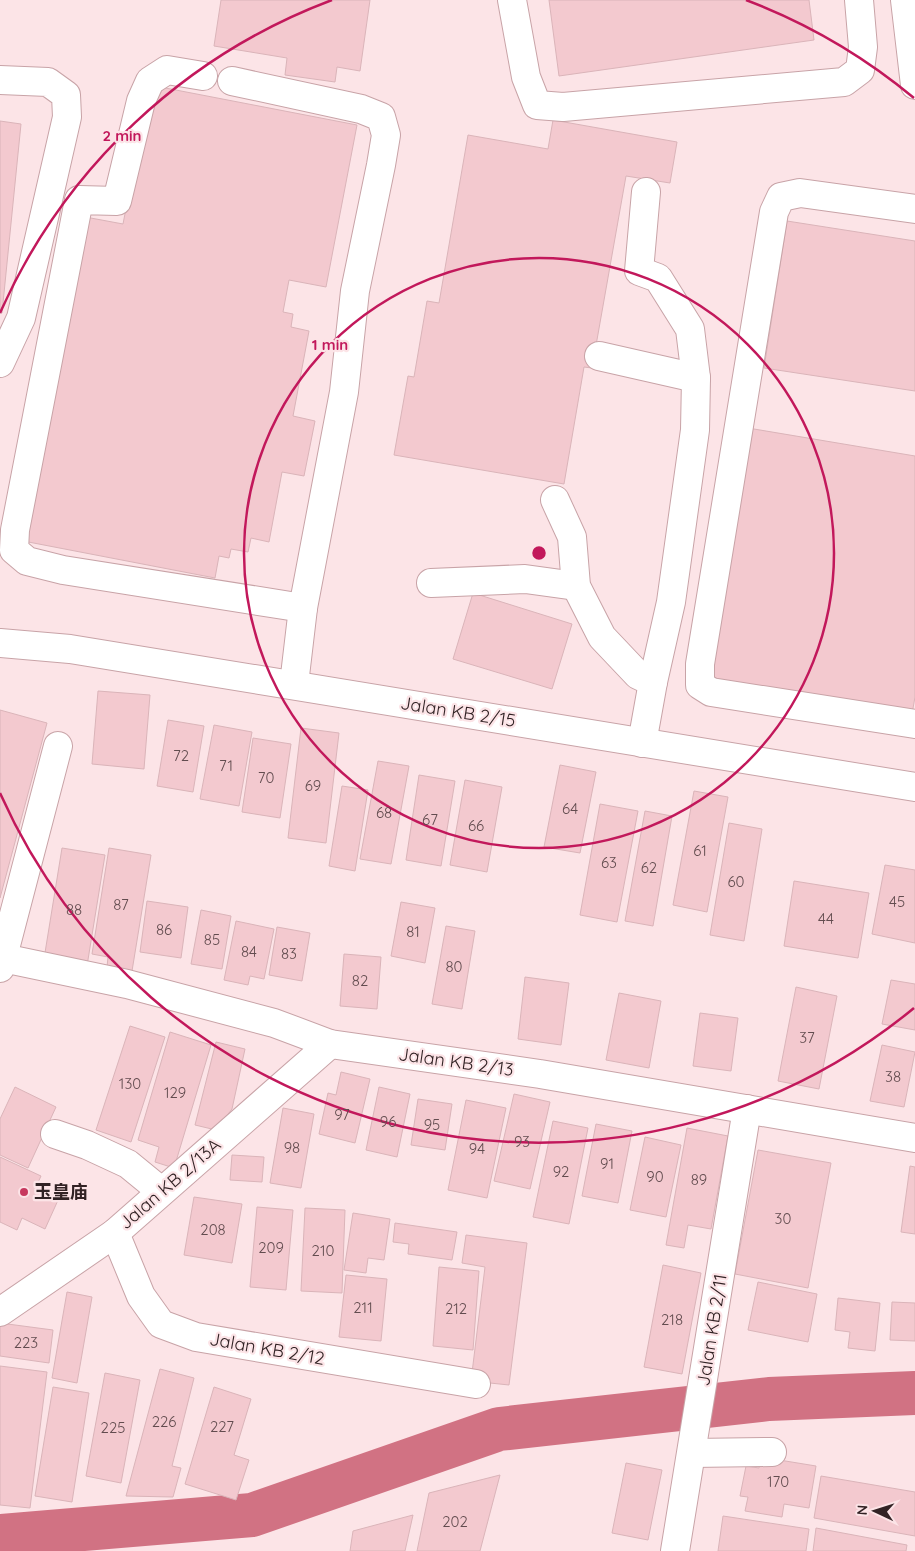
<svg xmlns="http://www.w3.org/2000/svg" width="915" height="1551" viewBox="0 0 915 1551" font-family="Quicksand,'Noto Sans SC',sans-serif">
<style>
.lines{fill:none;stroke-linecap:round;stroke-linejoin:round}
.river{stroke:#d17283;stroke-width:44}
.building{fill:#f3c9cf;stroke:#dab4b9}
.minor-casing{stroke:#c8a3a7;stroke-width:30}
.minor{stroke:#fff;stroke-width:28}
.ring{fill:none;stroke:#c2185b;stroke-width:2.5}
.poi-dot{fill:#c7385e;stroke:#fce4e7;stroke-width:2}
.labels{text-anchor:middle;stroke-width:4.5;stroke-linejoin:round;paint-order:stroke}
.number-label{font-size:15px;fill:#624c4f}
.street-label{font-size:18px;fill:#312224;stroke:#fce4e7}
.poi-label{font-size:18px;font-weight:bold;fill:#312224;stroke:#fce4e7;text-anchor:start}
.centre{fill:#c2185b;stroke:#fce4e7;stroke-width:2.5}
.ring-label{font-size:15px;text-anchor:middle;font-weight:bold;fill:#c2185b;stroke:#fce4e7;stroke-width:4.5;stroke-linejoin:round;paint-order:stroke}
</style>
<rect width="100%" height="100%" fill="#fce4e7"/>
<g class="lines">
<polyline class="river" points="0,1536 252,1515 499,1429 769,1399 915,1393"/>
</g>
<g class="building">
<polygon points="221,0 370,0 360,71 337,67 335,82 285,75 287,58 214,46"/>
<polygon points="549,0 809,0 814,40 559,76"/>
<polygon points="150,85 357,125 326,287 289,280 283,312 293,314 291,327 309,331 293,416 315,421 304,476 282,472 269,542 251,538 248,552 231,549 229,558 219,556 215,578 18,540 80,216 123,224"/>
<polygon points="553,120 677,142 670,183 626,176 592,368 584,367 564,484 394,455 408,376 414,377 427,301 439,303 468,135 548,149"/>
<polygon points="0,121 21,124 2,313 0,313"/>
<polygon points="787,221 915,241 915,391 764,368"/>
<polygon points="748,428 915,456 915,697 912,714 706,679"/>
<polygon points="473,593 572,624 552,689 453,659"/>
<polygon points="98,691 150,695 144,769 92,764"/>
<polygon points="0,710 47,723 0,898"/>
<polygon points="168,720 204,726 193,792 157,786"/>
<polygon points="214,725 252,732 239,806 200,799"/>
<polygon points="301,728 339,733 326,843 288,838"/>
<polygon points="253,738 291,744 280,818 242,812"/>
<polygon points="378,761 409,766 391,864 360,859"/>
<polygon points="560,765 596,772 580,853 544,847"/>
<polygon points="419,775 455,781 441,866 406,860"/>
<polygon points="465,780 502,787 487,872 450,865"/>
<polygon points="342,786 368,790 355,871 329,866"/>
<polygon points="694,791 728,797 707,912 673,905"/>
<polygon points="600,804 638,811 617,922 580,915"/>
<polygon points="645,811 672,816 653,926 625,921"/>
<polygon points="729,823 762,829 744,941 710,935"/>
<polygon points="62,848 105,855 86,972 43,965"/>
<polygon points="109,848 151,855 132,971 107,967 108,957 92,954"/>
<polygon points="885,865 915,870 915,943 872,934"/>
<polygon points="794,881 869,893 858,958 784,946"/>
<polygon points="147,901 188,907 181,958 140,952"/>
<polygon points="401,902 435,908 425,963 391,956"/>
<polygon points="201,910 231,916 222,969 191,964"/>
<polygon points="236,921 274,929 264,979 250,976 248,985 224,980"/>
<polygon points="446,926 475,931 462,1009 432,1004"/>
<polygon points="277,927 310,933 302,981 269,975"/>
<polygon points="344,954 381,957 377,1009 340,1006"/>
<polygon points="525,977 569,983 561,1045 518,1039"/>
<polygon points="891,980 915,984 915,1030 882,1024"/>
<polygon points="796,987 837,996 819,1089 778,1081"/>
<polygon points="619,993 661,1001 649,1068 606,1060"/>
<polygon points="700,1013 738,1018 731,1071 693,1066"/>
<polygon points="130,1026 165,1037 131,1142 96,1130"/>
<polygon points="170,1032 211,1045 174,1168 155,1162 159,1147 138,1140"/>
<polygon points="216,1042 245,1049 232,1109 216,1130 195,1125"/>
<polygon points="882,1045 915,1052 904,1107 870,1101"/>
<polygon points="341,1072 370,1079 355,1143 319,1134 328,1093 336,1095"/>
<polygon points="15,1087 56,1107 28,1168 0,1155 0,1119"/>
<polygon points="379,1087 410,1094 397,1157 366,1150"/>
<polygon points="514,1094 550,1102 530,1189 494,1181"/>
<polygon points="418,1099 452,1104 445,1150 411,1145"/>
<polygon points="466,1100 506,1108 487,1198 448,1190"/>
<polygon points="283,1108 314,1114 301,1188 270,1183"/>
<polygon points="553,1121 588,1128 569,1224 533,1217"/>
<polygon points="596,1124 632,1131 618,1203 582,1196"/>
<polygon points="687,1128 728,1136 711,1229 688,1225 684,1248 666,1245"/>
<polygon points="645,1137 681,1145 666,1217 630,1210"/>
<polygon points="758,1150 831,1163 808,1288 735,1274"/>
<polygon points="232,1155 264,1157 262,1182 230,1180"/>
<polygon points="0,1157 41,1176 36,1187 59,1198 45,1229 22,1218 17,1230 0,1222"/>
<polygon points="910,1166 915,1167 915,1234 901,1232"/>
<polygon points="194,1197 242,1204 232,1263 184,1255"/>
<polygon points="257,1207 293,1210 286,1290 250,1287"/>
<polygon points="305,1208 345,1210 342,1293 301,1291"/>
<polygon points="353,1213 390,1219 384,1260 368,1258 366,1273 344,1270"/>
<polygon points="395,1223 457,1232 452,1260 408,1254 409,1244 393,1242"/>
<polygon points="466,1235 527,1243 509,1385 471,1381 485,1267 462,1263"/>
<polygon points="663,1265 701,1273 682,1374 644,1367"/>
<polygon points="439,1267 479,1271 473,1350 433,1346"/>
<polygon points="346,1275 387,1279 381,1341 339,1337"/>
<polygon points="758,1282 817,1294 808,1342 748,1330"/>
<polygon points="67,1292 92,1297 77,1383 52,1378"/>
<polygon points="838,1298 880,1303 875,1351 848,1348 850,1332 835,1330"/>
<polygon points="892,1302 915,1303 915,1341 890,1340"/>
<polygon points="0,1323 53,1330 49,1363 0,1356"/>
<polygon points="0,1366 47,1372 30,1508 0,1505"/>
<polygon points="160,1369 194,1378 172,1466 181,1468 173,1497 126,1496"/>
<polygon points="105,1373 140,1380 121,1483 86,1476"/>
<polygon points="53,1387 89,1393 72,1502 35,1496"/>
<polygon points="214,1387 251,1399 234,1455 249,1460 236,1500 185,1484"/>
<polygon points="761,1457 816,1466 809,1508 784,1504 782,1517 745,1511 748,1497 740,1496 746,1466 759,1468"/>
<polygon points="626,1463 662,1470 648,1540 612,1533"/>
<polygon points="500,1475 480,1551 417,1551 429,1493"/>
<polygon points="821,1476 915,1492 915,1536 814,1518"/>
<polygon points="413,1515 405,1551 350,1551 353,1531"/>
<polygon points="723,1516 809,1529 806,1551 718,1551"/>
<polygon points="816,1528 907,1545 906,1551 813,1551"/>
</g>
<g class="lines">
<g class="minor-casing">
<g id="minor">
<polyline points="512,0 526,77 537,105 563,107 844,82 860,70 863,47 859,0"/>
<polyline points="905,0 915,85"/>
<polyline points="203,76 167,70 150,81 141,101 117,201 79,200 15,530 14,550 27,561 63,570 303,608"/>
<polyline points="0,80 48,82 66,95 67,117 21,318 0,363"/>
<polyline points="232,81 361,109 381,117 386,135 381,165 355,291 344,392 303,608 294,684"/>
<polyline points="915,209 800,193 781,197 774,212 700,664 700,685 711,692 915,724"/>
<polyline points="599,356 696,378"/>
<polyline points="555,500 572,537 576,586 602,637 638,675 653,682"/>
<polyline points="431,583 525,579 576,586"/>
<polyline points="0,643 70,649 915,787"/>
<polyline points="642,743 653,682 671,602 695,430 696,378 690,329 658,278 639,271 646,192"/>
<polyline points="3,958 127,984 274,1023 330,1044 540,1074 915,1138"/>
<polyline points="0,968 58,746"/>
<polyline points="55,1134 87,1145 128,1164 161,1191"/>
<polyline points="115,1233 141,1296 161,1324 196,1337 476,1384"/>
<polyline points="0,1312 115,1233 330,1044"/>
<polyline points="692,1453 772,1452"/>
<polyline points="675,1551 747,1109"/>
</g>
</g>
<use href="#minor" class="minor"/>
</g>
<g class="ring">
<circle cx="539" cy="553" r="295"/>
<path d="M914 1008A590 590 0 0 1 0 793M0 313A590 590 0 0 1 332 0M746 0A590 590 0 0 1 914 98"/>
</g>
<circle class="poi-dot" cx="24" cy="1192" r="5"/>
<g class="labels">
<g class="number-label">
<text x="181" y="761">72</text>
<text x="226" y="771">71</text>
<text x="266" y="783">70</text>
<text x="313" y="791">69</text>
<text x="570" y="814">64</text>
<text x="384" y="818">68</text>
<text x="430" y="825">67</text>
<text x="476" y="831">66</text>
<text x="700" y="856">61</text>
<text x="609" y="868">63</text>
<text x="649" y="873">62</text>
<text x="736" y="887">60</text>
<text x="897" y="907">45</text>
<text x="121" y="910">87</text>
<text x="74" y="915">88</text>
<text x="826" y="924">44</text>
<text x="164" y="935">86</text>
<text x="413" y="937">81</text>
<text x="212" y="945">85</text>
<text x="249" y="957">84</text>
<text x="289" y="959">83</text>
<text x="454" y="972">80</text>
<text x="360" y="986">82</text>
<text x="807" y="1043">37</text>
<text x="893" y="1082">38</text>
<text x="130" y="1089">130</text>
<text x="175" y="1098">129</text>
<text x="342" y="1120">97</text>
<text x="388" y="1127">96</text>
<text x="432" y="1130">95</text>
<text x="522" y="1147">93</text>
<text x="292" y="1153">98</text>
<text x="477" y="1154">94</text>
<text x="607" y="1169">91</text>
<text x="561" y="1177">92</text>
<text x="655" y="1182">90</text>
<text x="699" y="1185">89</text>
<text x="783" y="1224">30</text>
<text x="213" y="1235">208</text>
<text x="271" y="1253">209</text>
<text x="323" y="1256">210</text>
<text x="363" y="1313">211</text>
<text x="456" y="1314">212</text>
<text x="672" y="1325">218</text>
<text x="26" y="1348">223</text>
<text x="164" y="1427">226</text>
<text x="222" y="1432">227</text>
<text x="113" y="1433">225</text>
<text x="778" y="1487">170</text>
<text x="455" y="1527">202</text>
</g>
<g class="street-label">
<text transform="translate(458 712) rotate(9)" y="6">Jalan KB 2/15</text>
<text transform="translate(456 1062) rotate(8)" y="6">Jalan KB 2/13</text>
<text transform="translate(170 1184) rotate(-41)" y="6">Jalan KB 2/13A</text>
<text transform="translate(712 1330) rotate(-81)" y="6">Jalan KB 2/11</text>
<text transform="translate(267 1349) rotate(10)" y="6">Jalan KB 2/12</text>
</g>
<g class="poi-label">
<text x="34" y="1198">玉皇庙</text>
</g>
</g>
<circle cx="539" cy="553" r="8" class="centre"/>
<g class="ring-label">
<text x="122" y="141">2 min</text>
<text x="330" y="350">1 min</text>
</g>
<g transform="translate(875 1511) rotate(274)" stroke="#fce4e7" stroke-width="4" paint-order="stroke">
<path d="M0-4L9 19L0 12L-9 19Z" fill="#312224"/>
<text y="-8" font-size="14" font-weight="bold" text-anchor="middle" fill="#312224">N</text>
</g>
</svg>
